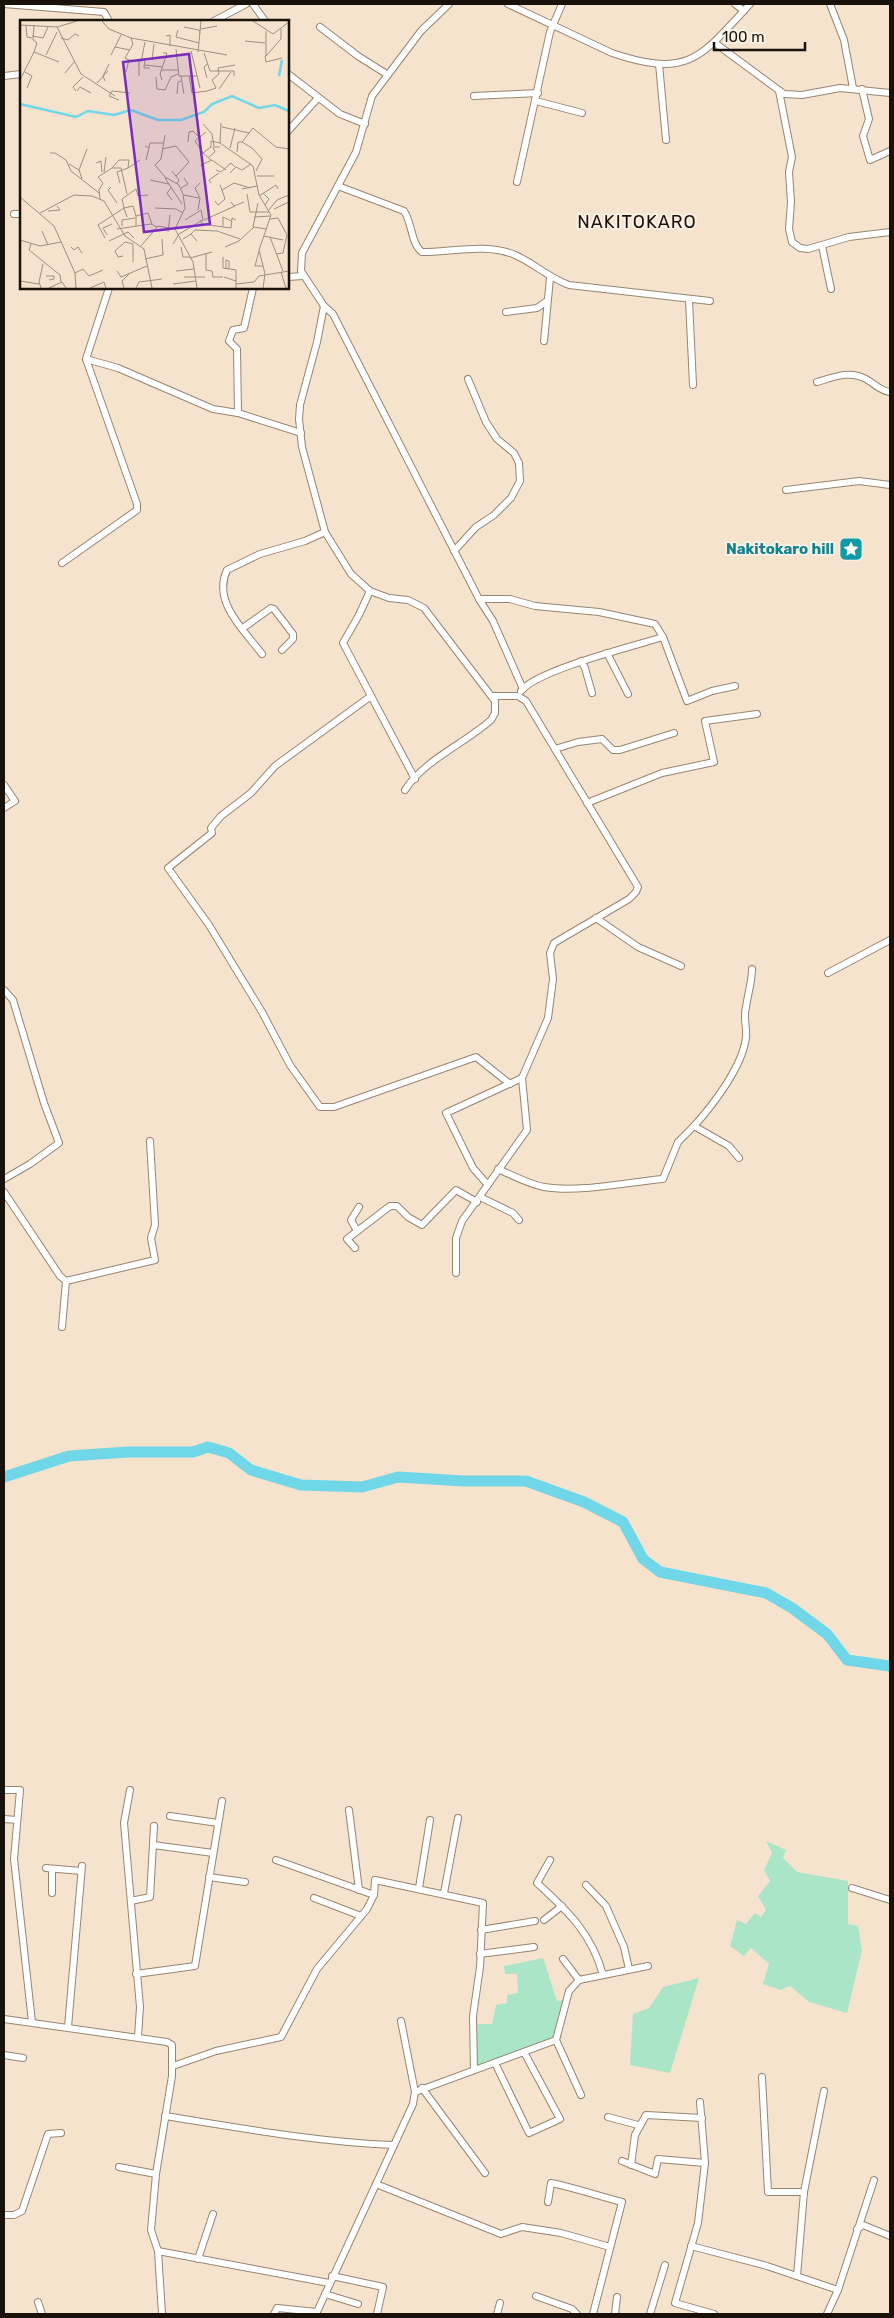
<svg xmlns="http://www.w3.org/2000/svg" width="894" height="2318" viewBox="0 0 894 2318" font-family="Rubik,sans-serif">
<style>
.green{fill:#abe5c7}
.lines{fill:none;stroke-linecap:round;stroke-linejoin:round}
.river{stroke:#6fd7e7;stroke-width:11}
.minor-casing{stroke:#968571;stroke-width:8}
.minor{stroke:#fff;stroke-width:6}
.labels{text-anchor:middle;stroke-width:4;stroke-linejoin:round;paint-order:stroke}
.culture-label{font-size:15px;font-weight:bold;fill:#0d838f;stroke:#fdf1e4;text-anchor:end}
.quarter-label{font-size:18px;letter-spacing:1px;fill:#19120b;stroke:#fdf1e4}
.inset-river{fill:none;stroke:#6fd7e7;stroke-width:2.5}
.inset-road{fill:none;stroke:#9d8f7f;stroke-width:1}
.view{fill:#7b2cbf;fill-opacity:0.15;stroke:#7b2cbf;stroke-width:2.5}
.inset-edge{fill:none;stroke:#19120b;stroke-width:2.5}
</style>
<rect width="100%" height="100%" fill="#f5e3cd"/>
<g class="green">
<polygon points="766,1841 786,1850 783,1858 797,1872 848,1881 848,1924 858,1926 862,1950 847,2013 809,2002 790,1986 781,1990 763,1984 769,1964 751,1948 744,1956 730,1946 737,1920 746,1924 755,1913 761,1917 766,1910 758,1896 770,1881 764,1870 772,1853"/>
<polygon points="543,1958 557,2001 564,2000 558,2021 562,2038 477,2067 477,2024 492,2024 496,2005 507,2003 507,1995 518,1993 517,1974 505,1974 504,1966"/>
<polygon points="699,1978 670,2073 630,2065 633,2014 649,2008 663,1987"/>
</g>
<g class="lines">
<polyline class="river" points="4,1477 69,1456 128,1452 193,1452 208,1447 229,1453 251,1470 301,1485 362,1487 398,1477 464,1481 526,1481 584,1502 623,1522 643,1559 660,1572 766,1593 792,1608 827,1634 847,1660 890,1666"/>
<g class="minor-casing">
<g id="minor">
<polyline points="4,4 104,12 109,21"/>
<polyline points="253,4 265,21"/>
<path d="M508 4 612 53C689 79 701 57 750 4"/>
<polyline points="735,4 744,11"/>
<polyline points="830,4 844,40 853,88"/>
<polyline points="214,21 246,4"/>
<polyline points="320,27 358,56 388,75"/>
<polyline points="715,43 784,94 802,95 840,88 890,93"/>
<polyline points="659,64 666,140"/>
<polyline points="288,74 340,114 365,124"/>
<polyline points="4,76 21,74"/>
<polyline points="862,89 869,119 863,136 870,160 890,151"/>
<polyline points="779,91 792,157 789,172 791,202 789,229 792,242 800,248 808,249 849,237 890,232"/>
<polyline points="474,96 538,93"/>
<polyline points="536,101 582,113"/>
<polyline points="288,131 318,98"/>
<polyline points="517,182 550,32 562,4"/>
<path d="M338 186 404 211C412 222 411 244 422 252 451 252 488 243 515 255 534 263 547 277 569 285L710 301"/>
<polyline points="14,214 21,214"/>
<polyline points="822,246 831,289"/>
<polyline points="288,277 303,276"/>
<polyline points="689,300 693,385"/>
<polyline points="324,306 333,314 479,599 493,621 523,689"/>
<polyline points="506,312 537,308 547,301"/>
<polyline points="544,341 550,278"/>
<polyline points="86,359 118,368 213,409 238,413 301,433"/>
<path d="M817 382C834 377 850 370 866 379 875 384 880 391 890 392"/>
<polyline points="238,413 237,349 229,341 233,330 244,328 253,288"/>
<polyline points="786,490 859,481 890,485"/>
<polyline points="454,551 476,527 494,515 511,498 520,481 519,463 514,453 497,439 486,422 468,379"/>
<polyline points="62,563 137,510 137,504 86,359 109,288"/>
<polyline points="370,591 359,615 343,643 415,779"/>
<polyline points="479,599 510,599 535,606 599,612 655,624 663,637 687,701 712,691 735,686"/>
<polyline points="243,628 271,608 274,609 293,634 293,639 282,650"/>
<polyline points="607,653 628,694"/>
<path d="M262 654C244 630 212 602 227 570L260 554 305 541 325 532"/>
<polyline points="581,661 585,668 592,693"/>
<path d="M521 691C537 670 634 646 663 637"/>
<polyline points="371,696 275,766 251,793 221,816 211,828 212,833 168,868 209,925 262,1012 290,1065 320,1107 334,1107 476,1057 510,1084"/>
<polyline points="555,749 578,742 602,739 613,750 620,750 674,733"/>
<polyline points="4,785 15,801 4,808"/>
<path d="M405 790C424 760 464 744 491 720L495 713V701L424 608 408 600 389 598 370 591 351 574 325 532 302 447 299 419 300 405 317 342 324 306 301 271 302 253 356 152 372 96 421 31 449 4"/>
<polyline points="587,803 662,773 714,762 705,721 757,714"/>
<polyline points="596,918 638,947 681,966"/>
<polyline points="828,973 890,940"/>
<polyline points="4,990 13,1000 44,1103 59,1143 30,1164 4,1179"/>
<path d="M739 1158 729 1146 694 1126C713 1105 743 1066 746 1037 747 1027 743 1018 746 1007 748 993 752 982 752 969"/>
<path d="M498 1169C512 1175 528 1184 544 1187 580 1193 627 1182 663 1179L678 1142 694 1126"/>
<polyline points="488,1185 473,1168 446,1113 522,1078"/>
<polyline points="4,1192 60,1276 66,1281 155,1260 151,1238 155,1225 150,1141"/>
<polyline points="480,1197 513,1213 519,1220"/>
<polyline points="357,1231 351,1220 359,1207"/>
<polyline points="355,1248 347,1239 390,1206 397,1206 408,1217 422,1225 456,1190 477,1202"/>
<polyline points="456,1273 456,1238 462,1221 527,1130 522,1078 548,1018 553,979 550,953 554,943 629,899 636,892 638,887 526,701 518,696 492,696"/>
<polyline points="62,1327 66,1281"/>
<polyline points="4,1790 20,1790 14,1859 32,2022"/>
<polyline points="130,1790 124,1823 140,2007 138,2037"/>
<polyline points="349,1810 359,1890"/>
<polyline points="170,1816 218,1823"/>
<polyline points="4,1819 17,1820"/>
<polyline points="153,1845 213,1853"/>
<polyline points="276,1860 374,1895"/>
<path d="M550 1860 537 1883C568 1911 592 1934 603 1975"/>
<polyline points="46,1868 81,1871"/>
<polyline points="209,1877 245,1882"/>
<polyline points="586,1885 606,1906 624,1947 629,1969"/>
<polyline points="419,1888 430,1820"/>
<polyline points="852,1888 890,1900"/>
<polyline points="52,1893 52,1869"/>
<polyline points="444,1893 458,1818"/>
<polyline points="314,1898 361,1916"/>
<polyline points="131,1901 150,1897 154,1826"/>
<polyline points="544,1920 562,1906"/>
<polyline points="481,1930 535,1921"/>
<polyline points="480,1954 534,1947"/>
<polyline points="563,1959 579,1980"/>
<polyline points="136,1974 195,1966 222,1801"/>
<polyline points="4,2019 167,2042 172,2045 172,2076 156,2174 151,2230 158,2251 162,2314"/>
<polyline points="68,2027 82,1866"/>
<polyline points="4,2055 23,2058"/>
<polyline points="495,2063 529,2133 560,2119 524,2052"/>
<polyline points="173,2066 216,2051 281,2037 317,1969 367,1909 374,1895 375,1880 483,1903 480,1967 473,2016 474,2070"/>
<polyline points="762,2077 768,2192 804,2192"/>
<polyline points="422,2088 485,2173"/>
<polyline points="415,2092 556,2040"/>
<polyline points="581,2095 556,2040 569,1991 579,1980 648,1966"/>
<polyline points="700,2102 705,2163 698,2223 675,2303 714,2314"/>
<path d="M165 2116C241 2128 316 2142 393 2145"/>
<polyline points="608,2117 638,2125"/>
<polyline points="622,2161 655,2174 658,2159 705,2163"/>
<polyline points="631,2165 635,2135 646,2115 702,2118"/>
<polyline points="119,2167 156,2174"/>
<polyline points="376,2184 501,2234 522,2227 561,2233 610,2247"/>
<path d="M548 2202 551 2183C576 2188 598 2196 622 2202L593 2314"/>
<polyline points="4,2215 14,2215 22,2211 48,2134 61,2133"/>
<polyline points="857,2229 863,2225 890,2236"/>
<polyline points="691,2246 767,2266 838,2290"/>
<polyline points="158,2251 329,2283"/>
<polyline points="198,2259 213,2214"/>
<polyline points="332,2276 383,2287 377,2314"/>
<polyline points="797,2276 804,2192 824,2091"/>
<polyline points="325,2294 358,2304"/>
<polyline points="536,2296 572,2309 577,2314"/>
<polyline points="38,2302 42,2314"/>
<polyline points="274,2314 277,2308 317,2312"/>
<polyline points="316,2314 413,2104 415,2092 401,2021"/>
<polyline points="497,2314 500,2303"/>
<polyline points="615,2314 617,2297"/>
<polyline points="650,2314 665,2265"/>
<polyline points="827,2314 838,2290 874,2180"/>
</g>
</g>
<use href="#minor" class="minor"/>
</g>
<defs>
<g id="sight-square" transform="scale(1.25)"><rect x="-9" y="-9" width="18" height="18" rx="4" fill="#0f9aa8" stroke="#fdf1e4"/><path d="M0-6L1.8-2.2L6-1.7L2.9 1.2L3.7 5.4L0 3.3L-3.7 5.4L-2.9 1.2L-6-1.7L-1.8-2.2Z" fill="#fff"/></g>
</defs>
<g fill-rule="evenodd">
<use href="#sight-square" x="851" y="549"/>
</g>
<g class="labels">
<g class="culture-label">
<text x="834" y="554">Nakitokaro hill</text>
</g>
<g class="quarter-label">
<text x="637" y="228">NAKITOKARO</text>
</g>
</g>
<g transform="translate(20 20)">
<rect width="269" height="269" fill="#f5e3cd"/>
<path class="inset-river" d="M259 56 262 40M0 84 56 97 68 91 94 95 111 90 138 100H161L184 92 192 84 212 76 239 88 255 85 269 91"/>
<path class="inset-road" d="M82 1 89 9 111 18 207 35M233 1 253 14 269 2M0 5 37 7 57 1M6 6 7 17 12 18M37 7 61 54 95 76M164 7 179 10 180 13M181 9 197 6M158 10 156 17 179 23M246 11V36L261 19V9M12 16 23 18 28 7M146 16 150 15V26M41 18 48 20 55 14 59 16M225 21 245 23M95 27 110 30M156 29 159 56H177M171 31 180 68M14 32 17 23 13 20 14 5M178 32 181 1M184 33 190 51H214V56M26 35 37 12M91 35 101 15M245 36 246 42 262 38M125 39 124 48H130M109 40 119 41V56M132 40 134 24M121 42 125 22M269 42V60M125 45 142 47M141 50H158M5 52 12 56 7 68M106 52 109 40 105 38 113 24 111 18M45 53 55 41M161 56 164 74M169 56 172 73 187 71 196 68 192 60 199 54 198 48 215 45M136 57 137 69 145 70 151 57 158 54M187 58 184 47 188 43M0 60 14 32 39 42M142 60 140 54 147 33H143M85 61 83 56 89 44M77 63 88 51M199 69 211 52M56 71 53 67 63 57M57 71 60 67 71 73M157 74 158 62 161 61M99 80 89 76 92 71 110 73M201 103 200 123 233 146 239 175 251 195 239 230 245 254 243 268M183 104 192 114 194 126M202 107 229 113M145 115 141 139 135 145 145 157 159 165 163 174 165 188 155 209M168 122 169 112 173 111 179 117M222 122 232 128 242 139 236 151M125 126 129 128 126 140M129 128 130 123H143M210 128 215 108M142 129 156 126 169 142 156 156M217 132 218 122H222L233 108 256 127 269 129M30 133H35L46 140 51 151 79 173M183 133 175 121 186 112M189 137 195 132 193 127H200M191 140 183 133 191 127V121L200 123M76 143 81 141 82 152M49 144 59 150 62 159M92 148 99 140H109L108 148 120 140M183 148 181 145 192 140 206 150M59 150 67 129M196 150 201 152 211 143 215 147M152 151 159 160 157 164M84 152 86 137M210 153 216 147 222 150 231 144M237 156H254M145 158 162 184M130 160 149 164M100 163 97 152 108 148M191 163 189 160 199 153M200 165 202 170 214 163 230 168M91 167 88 170 97 183M151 168 147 173 152 180M161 168 168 164 164 158M222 169 237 166M243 173 249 179 245 185M227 174 230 192H249M164 175 179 178M239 176 256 165 258 169M0 177 34 206 55 253 56 268M80 179 79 170 83 163 78 157 92 148H101L107 174M195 181 198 185 205 179 202 170M211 182 214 186 224 182M135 188 156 189 163 193M254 189 269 182M178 190 180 178 175 168 180 163M28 191 40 190 37 186M248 191 257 180 269 175M20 193 54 175 72 176 84 181 105 216 124 229 132 268M107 197 104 188 113 186 116 196M234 197 250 196M250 199 258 198 267 215M180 200 182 204 211 208 212 198 216 200M184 200 215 186M102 206V200L115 198M116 206V196L128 193 132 204M203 206V197L211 201M233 207 238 183M97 209 131 204 137 207M22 211 28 225M148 212 150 195M171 214 175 210 197 211 220 219M87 215 83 208 92 204M244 216 263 220M250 217 263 251M85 218 78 205 104 188 102 179 116 169 118 176 128 175M163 219 171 214 177 221M0 220 20 226 41 222M89 221 108 212 114 218M11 224 9 230 40 255 41 262M113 224V242M153 224 159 214 183 200 181 190 165 200M121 226 138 206 155 209 173 242 177 268M51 227 54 230 58 227 62 233M161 227 163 237H170M205 227 219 221 234 207 246 209M239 231 235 246H243M186 233V250L192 251 193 257H203M256 234 263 233 267 215M103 236 98 237 95 231 105 222 113 224M203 237V248L216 250V261M170 238 192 232M125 239 143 235 142 219M206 249V240L209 241V249M97 251 101 257 127 246M156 251 174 249M261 252 266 268M55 253 63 249 69 256 83 250M26 256H34V259L29 260M164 257H185M204 257 216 261V268M0 261 19 264M153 264 176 261M216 264 234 262 239 256 269 251M21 268 19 262 23 244M29 268 42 262 46 268M70 268 84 262 86 268M104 268 102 261 110 253M116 268 119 262 142 259"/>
<path class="view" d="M169 34 190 204 124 212 103 42Z"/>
<rect width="269" height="269" class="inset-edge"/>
</g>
<rect width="894" height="2318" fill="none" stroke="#19120b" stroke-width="10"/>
<path d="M714 42v8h91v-8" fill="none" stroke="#19120b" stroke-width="2.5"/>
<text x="722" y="42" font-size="15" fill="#19120b" stroke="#fdf1e4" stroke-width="4" paint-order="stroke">100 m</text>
</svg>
